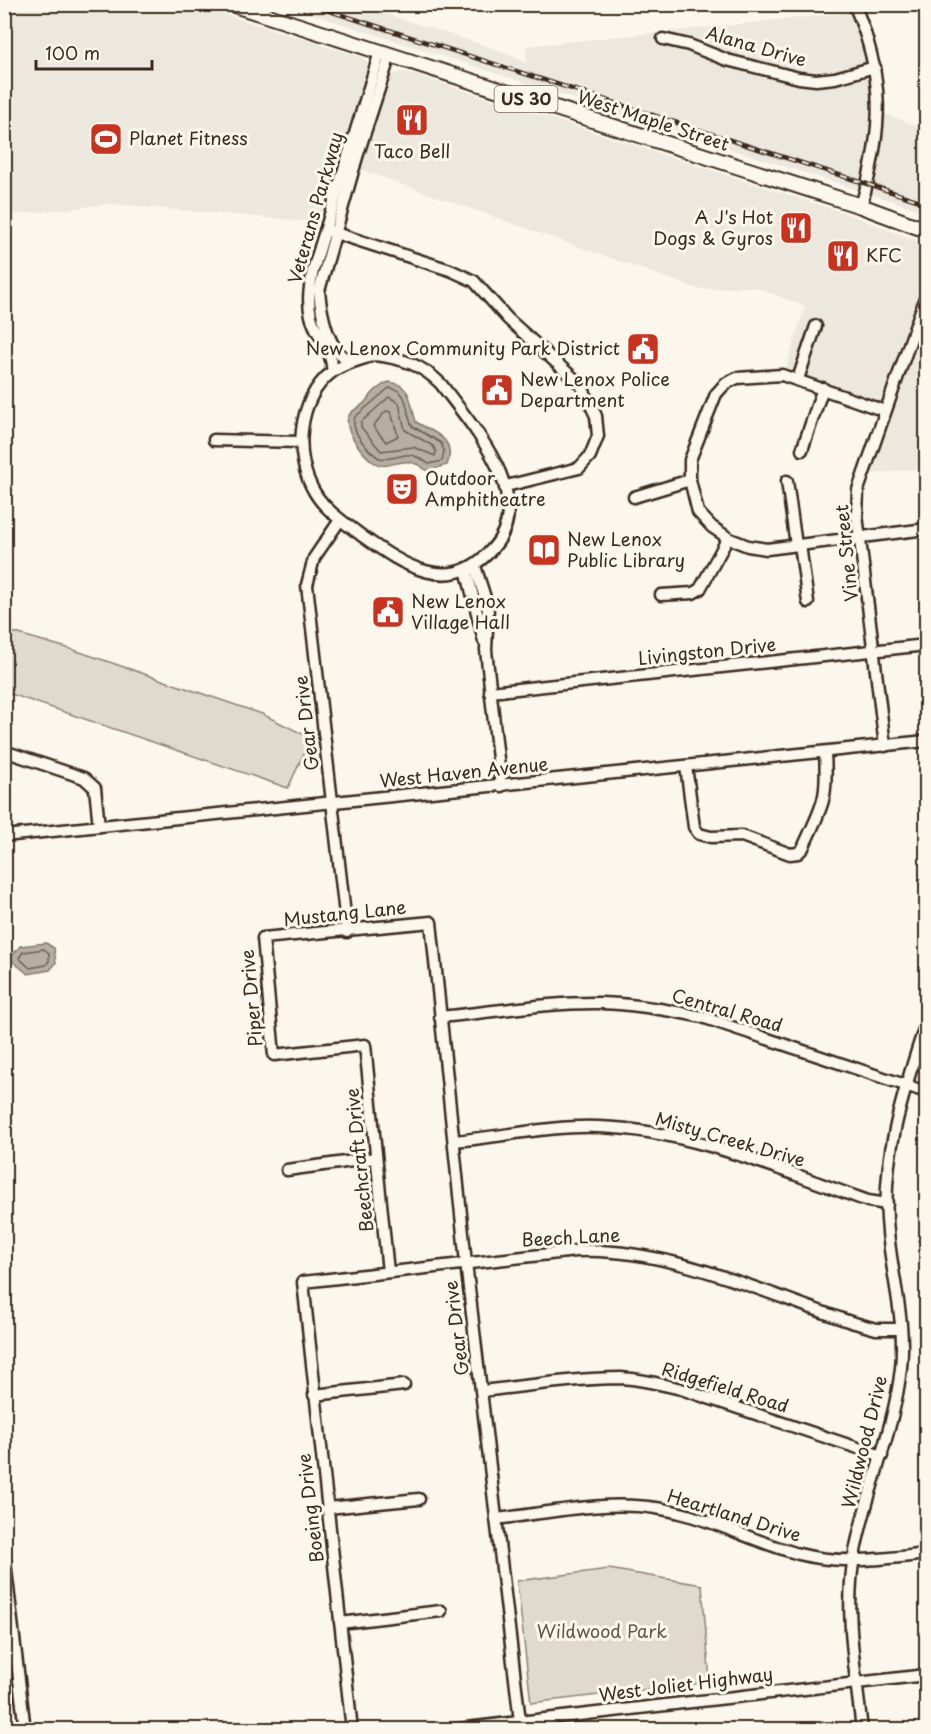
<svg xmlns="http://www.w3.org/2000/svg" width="931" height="1734" viewBox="0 0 931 1734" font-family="'Playpen Sans',sans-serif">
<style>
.built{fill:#ede8dd}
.green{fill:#dfd9ce;stroke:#8d8276;stroke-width:1.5}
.water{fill:#b6aea2;stroke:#85796d;stroke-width:1.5}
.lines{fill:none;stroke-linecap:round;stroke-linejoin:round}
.shore{stroke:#6c5f53;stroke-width:1.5}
.minor-casing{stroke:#3b2a1e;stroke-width:15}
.major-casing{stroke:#3b2a1e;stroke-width:18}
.minor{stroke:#fbf7ec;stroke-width:10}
.major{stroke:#fbf7ec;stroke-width:14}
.rail-casing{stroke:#3b2a1e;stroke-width:4.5}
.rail{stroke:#fbf7ec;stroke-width:2;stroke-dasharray:7;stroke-linecap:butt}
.labels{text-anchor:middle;stroke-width:6;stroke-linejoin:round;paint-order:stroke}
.shield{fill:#fbf7ec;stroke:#75685c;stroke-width:1.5}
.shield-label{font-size:16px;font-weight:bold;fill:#3b2a1e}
.street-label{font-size:18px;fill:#3b2a1e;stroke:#fbf7ec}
.poi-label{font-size:18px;fill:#3b2a1e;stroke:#fbf7ec;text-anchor:start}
.park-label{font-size:18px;fill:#64564a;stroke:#fbf7ec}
</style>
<rect width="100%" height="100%" fill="#fbf7ec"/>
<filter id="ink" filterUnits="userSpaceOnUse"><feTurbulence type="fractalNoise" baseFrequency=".0167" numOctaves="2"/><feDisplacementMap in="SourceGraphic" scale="12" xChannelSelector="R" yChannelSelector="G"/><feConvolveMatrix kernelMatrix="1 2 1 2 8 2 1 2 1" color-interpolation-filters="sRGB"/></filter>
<g filter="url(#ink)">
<g class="built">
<polygon points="4,5 194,5 364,58 372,70 325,223 111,204 5,216"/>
<polygon points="284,5 358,5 496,49 527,63 526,46 855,12 882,113 926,129 926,212"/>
<polygon points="404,71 845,213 926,244 926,271 882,413 783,378 805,306 754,287 698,289 358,169 389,76"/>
<polygon points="910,347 926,354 926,468 864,475"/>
</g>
<g class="green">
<polygon points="5,630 74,650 262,714 311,738 288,788 5,692"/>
<polygon points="609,1569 702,1585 710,1682 531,1703 517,1581"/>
</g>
<g class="water">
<path d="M389 382C413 385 410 404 416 422 434 433 457 438 447 465L427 471C403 449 390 475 372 461 362 453 340 426 350 414 354 409 361 407 365 402 372 394 378 386 389 382Z"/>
<polygon points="46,943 54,948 56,963 50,970 28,974 12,961 12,956 20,946"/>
</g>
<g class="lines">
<g class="shore">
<path d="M389 388C410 389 405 412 412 426L441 443 444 451 442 461 429 464C402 445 402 462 379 458 368 451 349 430 355 417Z"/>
<polygon points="389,397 399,403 405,430 433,446 436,451 435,456 413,447 381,451 361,427 361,422"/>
<polygon points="386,411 391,412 398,436 386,442 373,426"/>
<polygon points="44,949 49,953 49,961 46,965 30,968 19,958 23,952"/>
</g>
<g class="minor-casing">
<g id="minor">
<path d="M854 4C886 78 883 131 861 206"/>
<polyline points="663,39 689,45 727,60 799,78 816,80 835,78 875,67"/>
<polyline points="326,230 450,270 474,281 508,319 581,385 596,416 598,436 590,456 579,468 506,486"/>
<path d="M374 355C401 358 421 364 441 384 471 425 538 497 493 548 451 597 404 566 362 536 345 523 326 511 315 493 293 457 297 399 332 372 344 363 360 360 374 355Z"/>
<path d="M352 361C328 355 321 312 319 291L357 157 390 55"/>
<path d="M332 372C335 354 315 334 311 316 307 300 310 286 313 270L380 52"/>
<polyline points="798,379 816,326"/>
<polyline points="885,411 782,375 737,378 725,384 716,394 690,460 690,480 698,512 712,527 730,539 748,546 767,549 926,529"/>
<polyline points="214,440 300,442"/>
<polyline points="802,450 823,388"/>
<polyline points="787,481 796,545"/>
<polyline points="634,497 690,480"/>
<polyline points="340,520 314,558 307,585 347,932"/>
<polyline points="800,545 808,602"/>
<polyline points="475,566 488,607 486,650 501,786"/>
<polyline points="466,569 484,641"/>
<polyline points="661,595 693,593 700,589 728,538"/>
<polyline points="490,692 926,645"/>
<polyline points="885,746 857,515 858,490 926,296"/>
<polyline points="4,751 84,778 95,788 99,826"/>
<path d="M686 766 694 827 699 834 711 837 742 836 790 854 798 853 803 848C822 805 828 803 825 753"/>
<polyline points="4,836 926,741"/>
<path d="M440 1017C494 1012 548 1002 601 1003 636 1004 669 1010 702 1017L926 1092"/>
<path d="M454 1141C502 1137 551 1125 599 1127 691 1130 782 1171 868 1201L887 1204"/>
<polyline points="287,1170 375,1158"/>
<polyline points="388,1272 365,1045 274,1055 263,938 431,922 466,1263 521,1730"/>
<path d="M482 1391C528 1386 575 1378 621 1378 641 1379 661 1384 681 1389L882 1456"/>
<polyline points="314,1395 404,1385"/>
<polyline points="328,1508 419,1499"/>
<path d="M496 1519C548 1513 604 1500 656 1508 705 1515 751 1541 799 1554 841 1565 884 1559 926 1554"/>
<polyline points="4,1554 25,1730"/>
<polyline points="340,1623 441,1611"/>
<path d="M352 1730 303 1282 576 1251C665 1246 767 1294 851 1322L876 1329H901"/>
<polyline points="449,1730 926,1675"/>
<path d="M862 1730C856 1674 844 1613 854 1557 865 1493 894 1433 901 1368 906 1321 892 1278 888 1232 880 1160 904 1090 926 1023"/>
</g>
</g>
<g class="major-casing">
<polyline id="major" points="231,4 861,206 926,230"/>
</g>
<use href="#minor" class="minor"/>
<use href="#major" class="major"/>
<g class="rail-casing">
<polyline id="rail" points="308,4 926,203"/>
</g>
<use href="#rail" class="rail"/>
</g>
</g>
<defs>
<g id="restaurant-square" transform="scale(1.725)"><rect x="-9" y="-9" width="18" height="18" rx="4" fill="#c8321e" stroke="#fbf7ec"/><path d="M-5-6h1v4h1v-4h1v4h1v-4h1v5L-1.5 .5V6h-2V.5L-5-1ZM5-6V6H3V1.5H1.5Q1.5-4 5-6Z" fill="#fff"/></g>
<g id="stadium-square" transform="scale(1.725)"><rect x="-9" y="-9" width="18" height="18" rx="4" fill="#c8321e" stroke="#fbf7ec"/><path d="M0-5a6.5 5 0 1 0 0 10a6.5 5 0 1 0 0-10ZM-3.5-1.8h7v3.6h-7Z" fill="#fff"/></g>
<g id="civic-square" transform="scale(1.725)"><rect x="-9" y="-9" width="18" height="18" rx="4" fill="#c8321e" stroke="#fbf7ec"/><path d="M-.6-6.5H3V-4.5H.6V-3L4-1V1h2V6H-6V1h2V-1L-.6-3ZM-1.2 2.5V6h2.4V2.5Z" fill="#fff"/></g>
<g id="theatre-square" transform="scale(1.725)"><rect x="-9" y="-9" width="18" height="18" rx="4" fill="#c8321e" stroke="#fbf7ec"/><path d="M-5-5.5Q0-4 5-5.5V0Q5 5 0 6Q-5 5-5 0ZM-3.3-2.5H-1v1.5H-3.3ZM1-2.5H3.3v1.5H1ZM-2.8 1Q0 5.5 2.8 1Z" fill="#fff"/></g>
<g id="library-square" transform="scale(1.725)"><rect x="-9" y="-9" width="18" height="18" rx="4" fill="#c8321e" stroke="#fbf7ec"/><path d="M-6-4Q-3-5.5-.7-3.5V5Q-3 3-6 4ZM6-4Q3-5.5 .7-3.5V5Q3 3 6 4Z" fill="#fff"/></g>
</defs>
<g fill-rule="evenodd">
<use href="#restaurant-square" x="412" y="120"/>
<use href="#stadium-square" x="106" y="139"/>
<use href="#restaurant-square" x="796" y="228"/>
<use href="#restaurant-square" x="843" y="256"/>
<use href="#civic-square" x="643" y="349"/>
<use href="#civic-square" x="497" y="390"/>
<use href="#theatre-square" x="402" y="489"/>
<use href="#library-square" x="544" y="550"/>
<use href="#civic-square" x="388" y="612"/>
</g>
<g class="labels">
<rect class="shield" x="494.5" y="86" width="63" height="26" rx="4.5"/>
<g class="shield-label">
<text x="526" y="105">US 30</text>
</g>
<g class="street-label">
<text transform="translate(756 47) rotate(16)" y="6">Alana Drive</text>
<text transform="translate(653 121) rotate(18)" y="6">West Maple Street</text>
<text transform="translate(316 208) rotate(-74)" y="6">Veterans Parkway</text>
<text transform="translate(847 553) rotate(-96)" y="6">Vine Street</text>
<text transform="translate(707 652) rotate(-6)" y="6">Livingston Drive</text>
<text transform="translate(307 723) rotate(-97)" y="6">Gear Drive</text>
<text transform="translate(464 773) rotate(-6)" y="6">West Haven Avenue</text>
<text transform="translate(345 914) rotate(-6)" y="6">Mustang Lane</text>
<text transform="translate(252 998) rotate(-95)" y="6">Piper Drive</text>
<text transform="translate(727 1011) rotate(16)" y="6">Central Road</text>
<text transform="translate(730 1140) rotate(16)" y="6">Misty Creek Drive</text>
<text transform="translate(360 1160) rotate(-96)" y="6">Beechcraft Drive</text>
<text transform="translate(571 1238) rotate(-3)" y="6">Beech Lane</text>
<text transform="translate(457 1328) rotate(-97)" y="6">Gear Drive</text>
<text transform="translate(725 1388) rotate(17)" y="6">Ridgefield Road</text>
<text transform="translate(865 1442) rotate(-76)" y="6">Wildwood Drive</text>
<text transform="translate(311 1508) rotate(-97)" y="6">Boeing Drive</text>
<text transform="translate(734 1516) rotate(17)" y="6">Heartland Drive</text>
<text transform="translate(686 1685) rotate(-7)" y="6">West Joliet Highway</text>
</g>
<g class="poi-label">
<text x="129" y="145">Planet Fitness</text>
<text x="412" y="158" text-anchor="middle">Taco Bell</text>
<text x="773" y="224" text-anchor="end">A J's Hot<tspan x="773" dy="21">Dogs &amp; Gyros</tspan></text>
<text x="866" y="262">KFC</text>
<text x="620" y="355" text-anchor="end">New Lenox Community Park District</text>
<text x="520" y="386">New Lenox Police<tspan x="520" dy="21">Department</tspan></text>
<text x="425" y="485">Outdoor<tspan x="425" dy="21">Amphitheatre</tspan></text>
<text x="567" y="546">New Lenox<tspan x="567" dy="21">Public Library</tspan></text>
<text x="411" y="608">New Lenox<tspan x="411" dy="21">Village Hall</tspan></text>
</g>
<g class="park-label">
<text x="602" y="1638">Wildwood Park</text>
</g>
</g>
<rect width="931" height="1734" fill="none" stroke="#fbf7ec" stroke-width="24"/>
<rect x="12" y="12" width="907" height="1710" fill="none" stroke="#3b2a1e" stroke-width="2" filter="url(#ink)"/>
<path d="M36 60v9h116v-9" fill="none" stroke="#3b2a1e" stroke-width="3"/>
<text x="45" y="60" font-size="18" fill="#3b2a1e" stroke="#fbf7ec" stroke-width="4.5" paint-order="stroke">100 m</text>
</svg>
